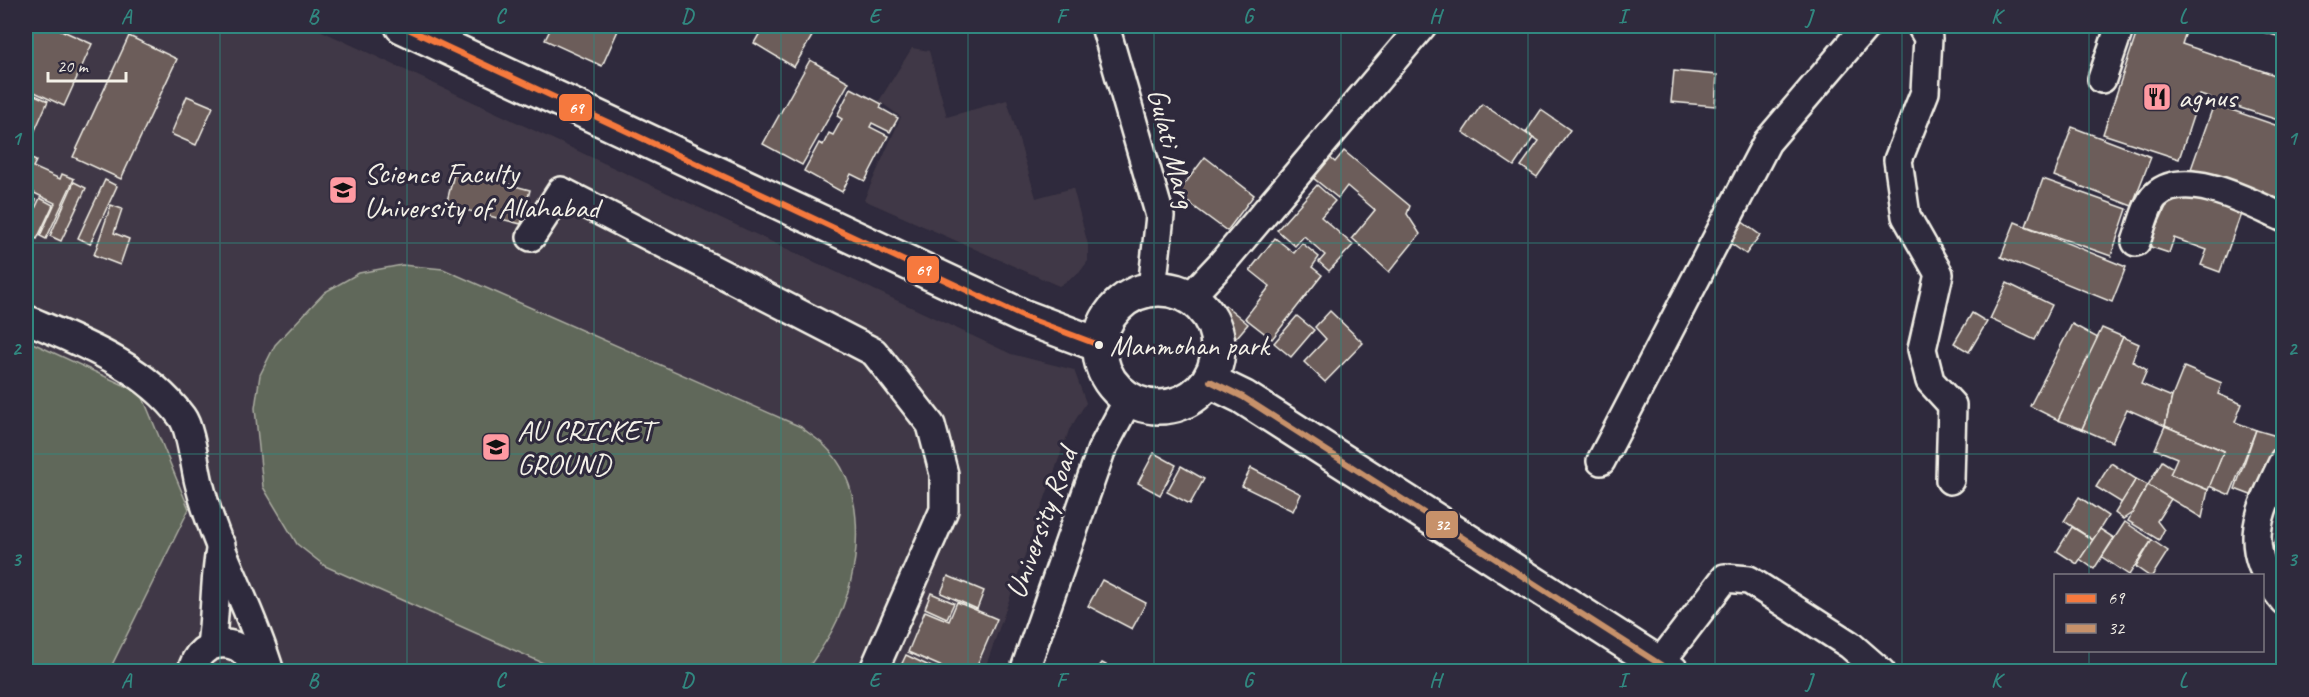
<svg xmlns="http://www.w3.org/2000/svg" width="2309" height="697" viewBox="0 0 2309 697" font-family="Caveat,sans-serif">
<style>
.built{fill:#413946}
.green{fill:#61675a;stroke:#aaaca1;stroke-width:1.5}
.building{fill:#6c5d5a;stroke:#f4f1e8;stroke-width:1.5}
.lines{fill:none;stroke-linecap:round;stroke-linejoin:round}
.minor-casing{stroke:#f4f1e8;stroke-width:32}
.major-casing{stroke:#f4f1e8;stroke-width:38}
.minor{stroke:#2f2a3d;stroke-width:27}
.major{stroke:#2f2a3d;stroke-width:33}
.bus-1-casing{stroke:#2f2a3d;stroke-width:10}
.bus-2-casing{stroke:#2f2a3d;stroke-width:10}
.bus-1{stroke:#f6793e;stroke-width:6}
.bus-2{stroke:#c7916a;stroke-width:6}
.grid{fill:none;stroke:#318880;stroke-width:1.5;stroke-opacity:0.55}
.bus-dot{fill:#f4f1e8;stroke:#2f2a3d;stroke-width:2}
.labels{text-anchor:middle;stroke-width:6;stroke-linejoin:round;paint-order:stroke}
.bus-label{font-size:28px;fill:#f4f1e8;stroke:#2f2a3d;text-anchor:start}
.poi-label{font-size:30px;fill:#f4f1e8;stroke:#2f2a3d;text-anchor:start}
.street-label{font-size:30px;fill:#f4f1e8;stroke:#2f2a3d}
.line-badge{stroke:#2f2a3d;stroke-width:2}
.badge-label{font-size:16px;text-anchor:middle;font-weight:bold;fill:#fff}
.neatline{fill:none;stroke:#318880;stroke-width:2}
.grid-label{font-size:20px;text-anchor:middle;font-weight:bold;fill:#318880}
</style>
<rect width="100%" height="100%" fill="#2f2a3d"/>
<filter id="ink" filterUnits="userSpaceOnUse"><feTurbulence type="fractalNoise" baseFrequency=".0167" numOctaves="2"/><feDisplacementMap in="SourceGraphic" scale="12" xChannelSelector="R" yChannelSelector="G"/><feConvolveMatrix kernelMatrix="1 2 1 2 8 2 1 2 1" color-interpolation-filters="sRGB"/></filter>
<g filter="url(#ink)">
<g class="built">
<polygon points="26,26 311,26 1011,354 1074,370 1086,403 1069,430 984,671 26,671"/>
<polygon points="912,48 929,51 947,117 1007,100 1036,198 1073,188 1088,245 1088,261 1079,273 1059,286 864,200 901,117 879,101"/>
</g>
<g class="green">
<path d="M402 265 443 269 801 427C808 433 816 438 823 444 871 489 861 576 833 629 825 644 815 658 806 671H561L325 566 297 544 263 487 255 408 260 375 275 345 325 292 359 273Z"/>
<polygon points="26,340 141,393 189,509 109,671 26,672"/>
</g>
<g class="building">
<polygon points="29,26 52,26 92,44 64,106 26,88 26,33"/>
<polygon points="552,26 620,26 602,66 545,40"/>
<polygon points="764,26 818,26 794,67 754,43"/>
<polygon points="2139,26 2188,26 2182,44 2284,78 2284,122 2200,95 2179,159 2103,134"/>
<polygon points="2241,26 2284,26 2284,28 2281,37"/>
<polygon points="129,36 177,59 121,179 73,157"/>
<polygon points="810,60 849,82 802,165 763,144"/>
<polygon points="1674,71 1717,75 1715,106 1671,102"/>
<polygon points="851,88 882,104 880,108 898,118 890,132 872,123 870,127 888,136 865,181 851,174 842,192 804,171 819,143 823,145 829,133 833,135 842,119 837,116"/>
<polygon points="26,91 48,101 28,146 26,145"/>
<polygon points="187,96 213,107 196,145 171,134"/>
<polygon points="1482,104 1533,138 1514,166 1463,132"/>
<polygon points="2214,104 2284,128 2284,201 2191,169"/>
<polygon points="1541,110 1570,130 1537,177 1521,166 1539,141 1526,132"/>
<polygon points="2072,127 2151,157 2132,206 2054,176"/>
<polygon points="1344,151 1410,206 1407,214 1420,234 1389,272 1352,238 1375,210 1347,186 1338,198 1312,177 1328,156 1335,162"/>
<polygon points="26,156 36,161 33,167 60,179 62,174 74,179 46,239 40,236 55,203 26,189"/>
<polygon points="1205,157 1254,195 1227,231 1177,194"/>
<polygon points="455,170 530,190 521,224 446,205"/>
<polygon points="2043,179 2127,209 2111,256 2026,226"/>
<polygon points="105,180 117,186 90,244 78,238"/>
<polygon points="74,182 86,188 61,241 50,236"/>
<polygon points="1317,185 1335,201 1321,217 1353,245 1329,271 1319,262 1325,255 1304,236 1295,246 1277,230"/>
<polygon points="2174,189 2242,211 2220,272 2201,265 2207,250 2174,238 2169,253 2148,246"/>
<polygon points="26,195 36,200 26,223"/>
<polygon points="40,198 53,205 37,239 26,234 26,228"/>
<polygon points="111,205 122,209 114,233 129,239 120,265 94,255"/>
<polygon points="1737,218 1760,235 1746,254 1723,238"/>
<polygon points="2015,222 2126,267 2112,302 2001,257"/>
<polygon points="1275,238 1294,253 1302,243 1319,257 1312,267 1322,275 1272,339 1245,318 1270,286 1250,270"/>
<polygon points="2007,283 2052,305 2035,340 1990,319"/>
<polygon points="1225,305 1248,324 1237,337 1214,318"/>
<polygon points="1330,311 1363,343 1325,382 1304,362 1326,339 1315,327"/>
<polygon points="1972,313 1987,322 1969,352 1954,343"/>
<polygon points="1297,316 1314,330 1291,357 1274,343"/>
<polygon points="2072,324 2098,338 2058,420 2030,406"/>
<polygon points="2102,328 2123,337 2082,429 2058,420"/>
<polygon points="2123,337 2139,344 2132,361 2147,370 2141,384 2172,397 2165,426 2127,409 2112,442 2082,429"/>
<polygon points="2184,367 2222,383 2218,394 2242,404 2235,422 2256,430 2230,495 2209,486 2224,451 2165,426 2172,397"/>
<polygon points="2165,426 2224,451 2208,490 2170,474 2177,458 2155,449"/>
<polygon points="2256,430 2280,437 2256,497 2235,489"/>
<polygon points="1154,453 1176,465 1160,495 1138,483"/>
<polygon points="2162,461 2173,468 2170,474 2208,490 2202,518 2148,485"/>
<polygon points="2111,463 2136,479 2122,503 2096,487"/>
<polygon points="1181,466 1204,479 1190,504 1167,492"/>
<polygon points="1251,468 1301,494 1293,511 1242,486"/>
<polygon points="2136,479 2148,485 2132,513 2123,519 2115,513"/>
<polygon points="2148,485 2171,499 2157,521 2164,530 2159,540 2128,521"/>
<polygon points="2079,497 2108,516 2093,540 2064,521"/>
<polygon points="2125,522 2152,540 2129,575 2102,557"/>
<polygon points="2072,527 2093,540 2077,564 2057,551"/>
<polygon points="2100,529 2114,538 2094,569 2080,559"/>
<polygon points="2278,532 2284,534 2283,579 2268,570"/>
<polygon points="2152,540 2168,551 2152,576 2149,576 2136,567"/>
<polygon points="948,576 984,591 977,609 941,593"/>
<polygon points="1102,580 1146,603 1132,629 1088,606"/>
<polygon points="931,593 954,603 947,618 925,608"/>
<polygon points="957,602 997,619 974,672 954,672 908,652 925,611 949,621"/>
<polygon points="906,655 942,672 898,672"/>
<polygon points="1102,663 1119,672 1095,672"/>
</g>
<g class="lines">
<g class="minor-casing">
<g id="minor">
<polyline points="1105,26 1160,216 1152,289"/>
<polyline points="1921,26 1928,38 1925,92 1898,160 1906,216 1939,274 1922,349 1930,381 1952,405 1950,480"/>
<polyline points="2102,79 2120,26"/>
<polyline points="531,237 561,191 874,352 931,425 944,474 944,510 873,672"/>
<path d="M2136 242C2141 229 2146 204 2156 195 2187 167 2252 204 2284 218"/>
<polyline points="1190,297 1222,263 1422,26"/>
<path d="M26 319C82 343 144 366 182 417 191 429 195 468 199 483 215 548 251 607 270 672"/>
<path d="M2284 460C2257 516 2240 547 2284 601"/>
<polyline points="1601,461 1767,142 1866,26"/>
<path d="M211 645C216 611 214 578 221 545"/>
<path d="M192 672C197 635 249 634 253 672"/>
<polyline points="1024,672 1101,451 1128,400"/>
<polyline points="1653,672 1725,578 1749,580 1850,645 1881,672"/>
</g>
</g>
<g class="major-casing">
<g id="major">
<polyline points="402,26 1022,316 1099,345"/>
<circle cx="1159" cy="348" r="59"/>
<polyline points="1210,381 1243,397 1672,672"/>
</g>
</g>
<use href="#minor" class="minor"/>
<use href="#major" class="major"/>
<g class="bus-1-casing">
<polyline id="bus-1" points="402,26 1022,316 1099,345"/>
</g>
<g class="bus-2-casing">
<polyline id="bus-2" points="1210,381 1243,397 1672,672"/>
</g>
<use href="#bus-1" class="bus-1"/>
<use href="#bus-2" class="bus-2"/>
</g>
</g>
<path class="grid" d="M220 26V672M407 26V672M594 26V672M781 26V672M968 26V672M1154 26V672M1341 26V672M1528 26V672M1715 26V672M1902 26V672M2089 26V576M26 243H2284M26 454H2284M2089 650V672"/>
<defs>
<g id="restaurant-square" transform="scale(1.5)"><rect x="-9" y="-9" width="18" height="18" rx="4" fill="#ff9aa2" stroke="#2f2a3d"/><path d="M-5-6h1v4h1v-4h1v4h1v-4h1v5L-1.5 .5V6h-2V.5L-5-1ZM5-6V6H3V1.5H1.5Q1.5-4 5-6Z" fill="#111"/></g>
<g id="university-square" transform="scale(1.5)"><rect x="-9" y="-9" width="18" height="18" rx="4" fill="#ff9aa2" stroke="#2f2a3d"/><path d="M0-5L7-2L0 1L-7-2ZM-4 1L0 2.5L4 1V4Q0 6-4 4Z" fill="#111"/></g>
</defs>
<g fill-rule="evenodd">
<use href="#restaurant-square" x="2157" y="97"/>
<use href="#university-square" x="343" y="190"/>
<use href="#university-square" x="496" y="447"/>
</g>
<circle class="bus-dot" cx="1099" cy="345" r="5"/>
<g class="labels">
<g class="bus-label">
<text x="1110" y="355">Manmohan park</text>
</g>
<g class="poi-label">
<text x="2178" y="107">agnus</text>
<text x="364" y="183">Science Faculty<tspan x="364" dy="34">University of Allahabad</tspan></text>
<text x="517" y="440">AU CRICKET<tspan x="517" dy="34">GROUND</tspan></text>
</g>
<g class="street-label">
<text transform="translate(1172 148) rotate(76)" y="10">Gulati Marg</text>
<text transform="translate(1041 523) rotate(-70)" y="10">University Road</text>
</g>
</g>
<g class="line-badge">
<rect x="558" y="93" width="35" height="29" rx="6" fill="#f6793e"/>
<rect x="906" y="255" width="34" height="29" rx="6" fill="#f6793e"/>
<rect x="1425" y="510" width="34" height="29" rx="6" fill="#c7916a"/>
</g>
<g class="badge-label">
<text x="576" y="113">69</text>
<text x="923" y="275">69</text>
<text x="1442" y="530">32</text>
</g>
<rect width="2309" height="697" fill="none" stroke="#2f2a3d" stroke-width="66"/>
<rect x="2054" y="574" width="210" height="78" fill="#2f2a3d" stroke="#7e7a81" stroke-width="1.5"/>
<rect x="2066" y="594" width="30" height="9" fill="#f6793e" stroke="#7e7a81" stroke-width="1.5"/>
<text x="2108" y="604" font-size="18" fill="#f4f1e8">69</text>
<rect x="2066" y="624" width="30" height="9" fill="#c7916a" stroke="#7e7a81" stroke-width="1.5"/>
<text x="2108" y="634" font-size="18" fill="#f4f1e8">32</text>
<path d="M48 72v9h78v-9" fill="none" stroke="#f4f1e8" stroke-width="3"/>
<text x="57" y="72" font-size="18" fill="#f4f1e8" stroke="#2f2a3d" stroke-width="4.5" paint-order="stroke">20 m</text>
<rect x="33" y="33" width="2243" height="631" class="neatline"/>
<g class="grid-label">
<text x="126" y="23">A</text>
<text x="313" y="23">B</text>
<text x="500" y="23">C</text>
<text x="687" y="23">D</text>
<text x="874" y="23">E</text>
<text x="1061" y="23">F</text>
<text x="1248" y="23">G</text>
<text x="1435" y="23">H</text>
<text x="1622" y="23">I</text>
<text x="1809" y="23">J</text>
<text x="1996" y="23">K</text>
<text x="2183" y="23">L</text>
<text x="16" y="145">1</text>
<text x="2292" y="145">1</text>
<text x="16" y="355">2</text>
<text x="2292" y="355">2</text>
<text x="16" y="566">3</text>
<text x="2292" y="566">3</text>
<text x="126" y="687">A</text>
<text x="313" y="687">B</text>
<text x="500" y="687">C</text>
<text x="687" y="687">D</text>
<text x="874" y="687">E</text>
<text x="1061" y="687">F</text>
<text x="1248" y="687">G</text>
<text x="1435" y="687">H</text>
<text x="1622" y="687">I</text>
<text x="1809" y="687">J</text>
<text x="1996" y="687">K</text>
<text x="2183" y="687">L</text>
</g>
</svg>
